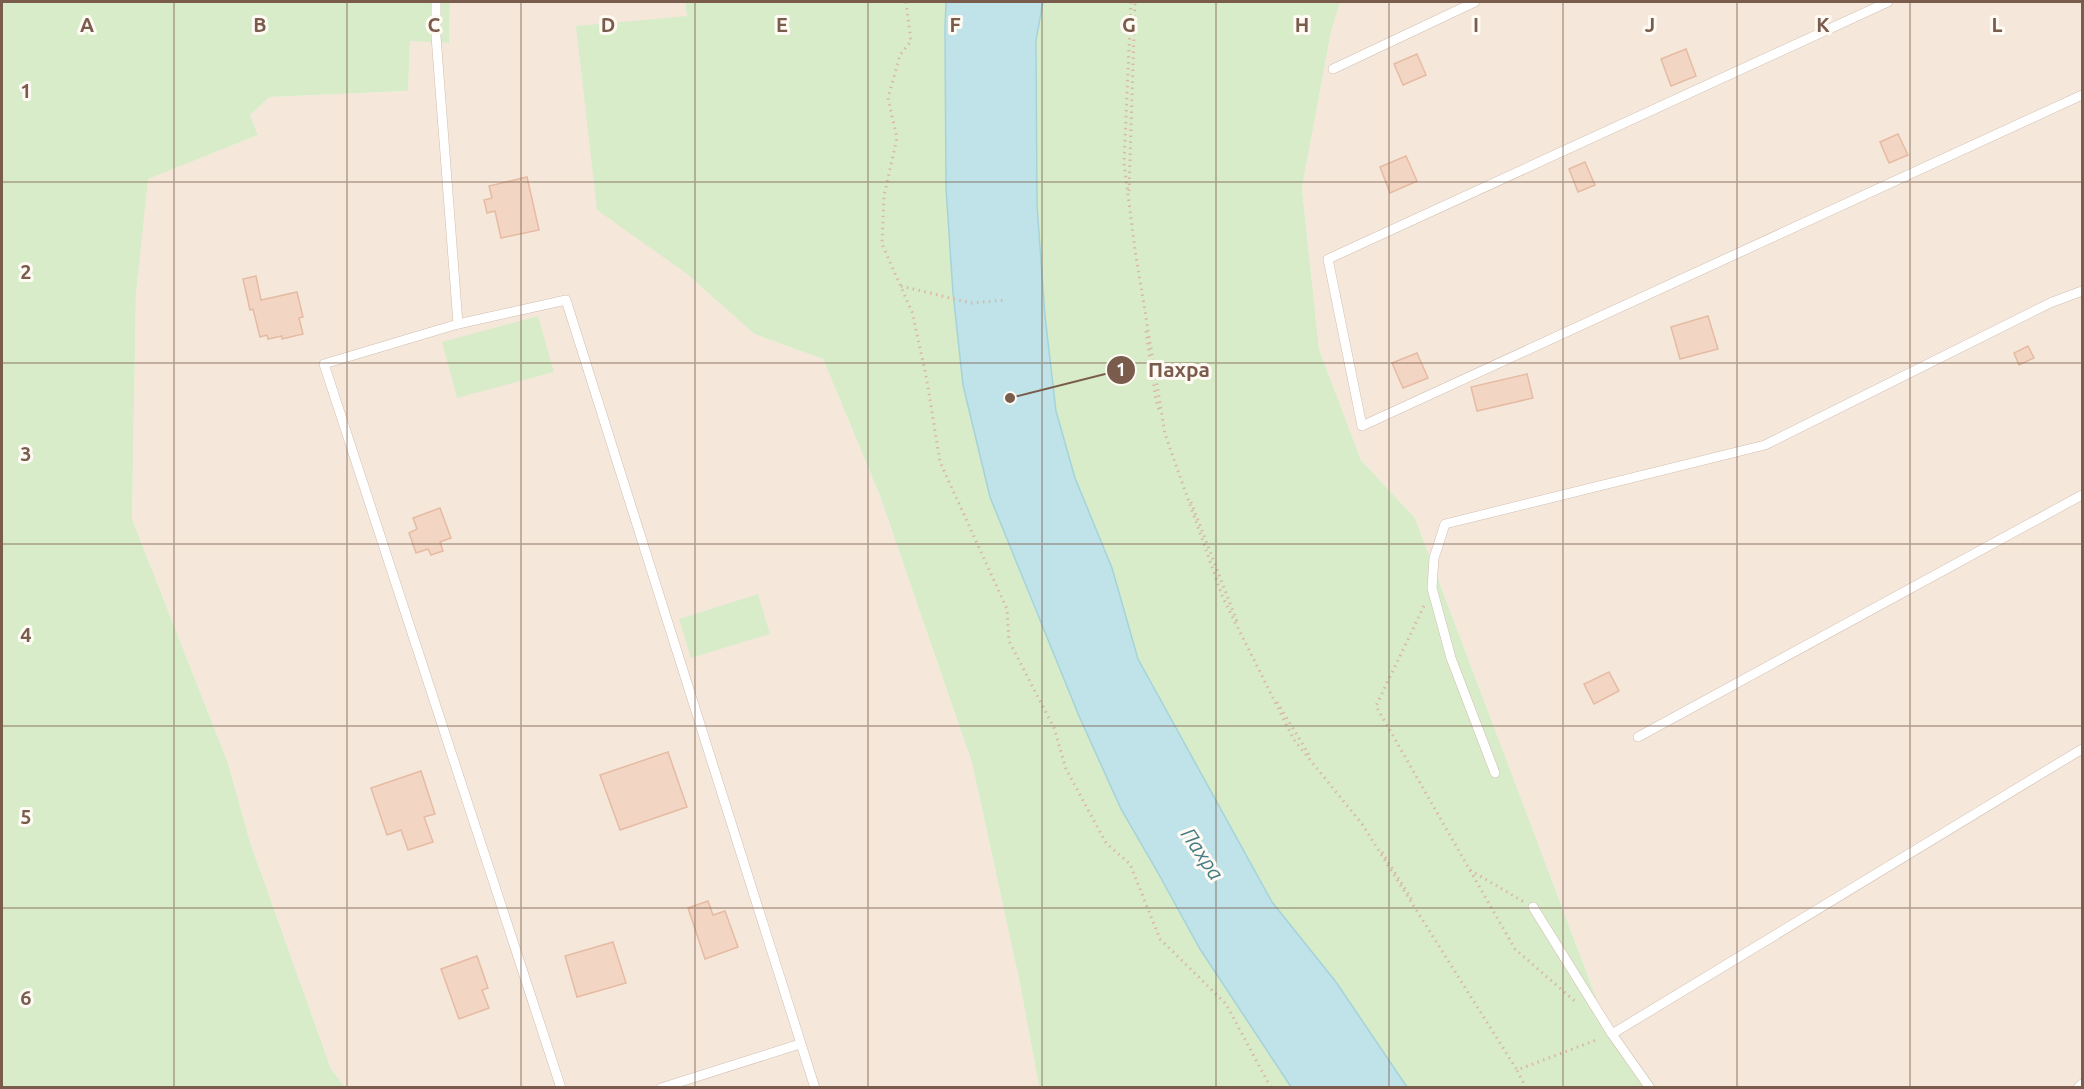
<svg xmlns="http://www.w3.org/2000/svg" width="2084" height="1089" viewBox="0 0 2084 1089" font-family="Ubuntu,sans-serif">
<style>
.residential{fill:#f5e8da}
.green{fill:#d8ecc9}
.water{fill:#bfe3e8;stroke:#a5d3da;stroke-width:1.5}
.building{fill:#f3d5c3;stroke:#e6bba3;stroke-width:1.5}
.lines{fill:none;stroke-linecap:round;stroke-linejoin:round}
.lane-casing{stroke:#d1beb0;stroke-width:10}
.path{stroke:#d9b8a5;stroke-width:3;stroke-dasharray:1.5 4.5;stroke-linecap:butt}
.lane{stroke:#fff;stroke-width:9}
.grid{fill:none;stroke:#7a5c4d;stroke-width:1.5;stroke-opacity:0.55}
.labels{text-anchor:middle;stroke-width:6;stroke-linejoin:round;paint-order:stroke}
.water-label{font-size:21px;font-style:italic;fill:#437c86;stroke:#fffaf3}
.grid-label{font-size:20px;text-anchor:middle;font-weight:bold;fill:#7a5c4d;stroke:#fffaf3;stroke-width:6;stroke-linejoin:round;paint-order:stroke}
.leader{fill:none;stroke:#7a5c4d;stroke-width:2}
.callout-dot{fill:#7a5c4d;stroke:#fffaf3;stroke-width:2}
.mark-label{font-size:18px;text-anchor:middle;font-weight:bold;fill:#fff}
.callout-label{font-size:21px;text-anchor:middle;font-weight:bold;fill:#7a5c4d;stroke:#fffaf3;stroke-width:6;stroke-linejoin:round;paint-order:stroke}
</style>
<rect width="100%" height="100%" fill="#fdf6ec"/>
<g class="residential">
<polygon points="450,2 685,2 687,16 687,274 754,334 823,359 880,496 972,763 1020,984 1039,1087 345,1087 331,1069 250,842 228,763 132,519 136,294 147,179 258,135 250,115 270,97 408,91 410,40 449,43"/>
<polygon points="1340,2 2082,2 2082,1087 1656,1087 1602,1013 1415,518 1361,460 1319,349 1302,188 1331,32"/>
</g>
<g class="green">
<polygon points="2,2 450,2 449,43 410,41 408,91 270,97 250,115 258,135 148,179 136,294 132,519 228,763 250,842 331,1069 345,1087 2,1088"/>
<polygon points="685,2 946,2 945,29 946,188 953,293 963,385 990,497 1037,615 1121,809 1157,871 1200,949 1291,1087 1039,1087 1020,984 972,763 880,496 823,359 754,334 687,274 597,210 576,26 687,16"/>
<polygon points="1043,2 1340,2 1331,32 1302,188 1319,349 1361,460 1415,518 1602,1013 1656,1087 1407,1087 1336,982 1272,902 1138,659 1112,568 1075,478 1056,411 1045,316 1037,205 1036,40"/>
<polygon points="538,316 554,372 457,398 442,342"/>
<polygon points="758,594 770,634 691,658 679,619"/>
</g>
<polygon class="water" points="946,2 1043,2 1036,40 1037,205 1045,316 1056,411 1075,478 1112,568 1138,659 1272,902 1336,982 1407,1087 1291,1087 1200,949 1157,871 1121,809 1079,716 990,497 963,385 953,293 946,188 945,29"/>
<g class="building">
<polygon points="1686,49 1696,76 1671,86 1661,59"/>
<polygon points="1417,54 1426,75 1403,85 1394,64"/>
<polygon points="1898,134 1908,155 1889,163 1880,142"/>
<polygon points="1406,156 1417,181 1390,193 1380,167"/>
<polygon points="1585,162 1595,185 1578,192 1569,169"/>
<polygon points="527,177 539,230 501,238 495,211 487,213 484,200 492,198 489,186"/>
<polygon points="256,276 261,300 297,292 303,317 299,318 303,334 282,339 282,336 268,339 267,335 260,337 253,309 250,310 243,279"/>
<polygon points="1708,316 1718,349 1680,359 1671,327"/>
<polygon points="2028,346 2034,358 2019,365 2014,353"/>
<polygon points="1417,353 1428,378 1403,388 1392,363"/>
<polygon points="1527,374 1533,398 1477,411 1471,387"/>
<polygon points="440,508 451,538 440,542 443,551 431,555 428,549 416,553 409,533 417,529 413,518"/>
<polygon points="1609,672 1619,691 1594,704 1584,684"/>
<polygon points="668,752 687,807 620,830 600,775"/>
<polygon points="421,771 435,814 424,817 433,842 408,850 401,830 387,835 371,788"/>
<polygon points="708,901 713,915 725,911 738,947 705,959 688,908"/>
<polygon points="613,942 626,983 577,997 565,956"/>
<polygon points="477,956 488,988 482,990 489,1008 459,1019 441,969"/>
</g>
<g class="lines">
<g class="lane-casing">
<g id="lane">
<polyline points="436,2 436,36 458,324"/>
<polyline points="1888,2 1328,259 1362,426 2082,95"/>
<polyline points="1333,69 1475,2"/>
<polyline points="1638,737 2082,495"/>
<polyline points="1495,773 1451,658 1432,588 1434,558 1445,524 1765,445 2050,303 2082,291"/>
<polyline points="1533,907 1612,1034 1650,1088"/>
<polyline points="1612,1034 2082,749"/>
<polyline points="561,1088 324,364 458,324 566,300 815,1088"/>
<polyline points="661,1088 800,1044"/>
<polyline points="2078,1088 2082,1084"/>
</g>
</g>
<g class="path">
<polyline points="906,2 911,41 900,55 888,98 897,138 884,196 882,244 912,312 926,375 940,462 1007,609 1009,641 1054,728 1066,769 1106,843 1130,864 1160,939 1226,1004 1271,1088"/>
<polyline points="1131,2 1124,163 1135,250 1165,434 1223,598 1294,740 1362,824 1517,1070"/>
<polyline points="1129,191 1135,2"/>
<polyline points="901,286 971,303 1006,300"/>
<polyline points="1146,331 1156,400 1159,410"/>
<polyline points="1191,502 1238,624"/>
<polyline points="1424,606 1376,706 1515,949 1577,1003"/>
<polyline points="1277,702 1311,758"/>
<polyline points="1382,852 1412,900"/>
<polyline points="1470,870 1524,902"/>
<polyline points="1526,1088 1517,1070 1599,1039"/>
</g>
<use href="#lane" class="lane"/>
</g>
<path class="grid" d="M174 2V1088M347 2V1088M521 2V1088M695 2V1088M868 2V1088M1042 2V1088M1216 2V1088M1389 2V1088M1563 2V1088M1737 2V1088M1910 2V1088M2 182H2082M2 363H2082M2 544H2082M2 726H2082M2 908H2082"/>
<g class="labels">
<g class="water-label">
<text transform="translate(1202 854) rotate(56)" y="7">Пахра</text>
</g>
</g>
<g class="grid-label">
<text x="87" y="32">A</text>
<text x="260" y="32">B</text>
<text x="434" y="32">C</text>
<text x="608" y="32">D</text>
<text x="782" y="32">E</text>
<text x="955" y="32">F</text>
<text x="1129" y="32">G</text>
<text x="1302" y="32">H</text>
<text x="1476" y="32">I</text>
<text x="1650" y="32">J</text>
<text x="1823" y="32">K</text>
<text x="1997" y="32">L</text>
<text x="26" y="98">1</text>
<text x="26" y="279">2</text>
<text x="26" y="461">3</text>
<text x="26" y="642">4</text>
<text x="26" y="824">5</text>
<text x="26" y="1005">6</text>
</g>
<path class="leader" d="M1010 398L1121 370"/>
<g class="callout-dot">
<circle cx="1010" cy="398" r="6"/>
<circle cx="1121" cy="370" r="15"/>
</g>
<g class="mark-label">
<text x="1121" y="376">1</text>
</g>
<g class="callout-label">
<text x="1179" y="377">Пахра</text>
</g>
<rect width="2084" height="1089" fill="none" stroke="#7a5c4d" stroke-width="6"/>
</svg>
